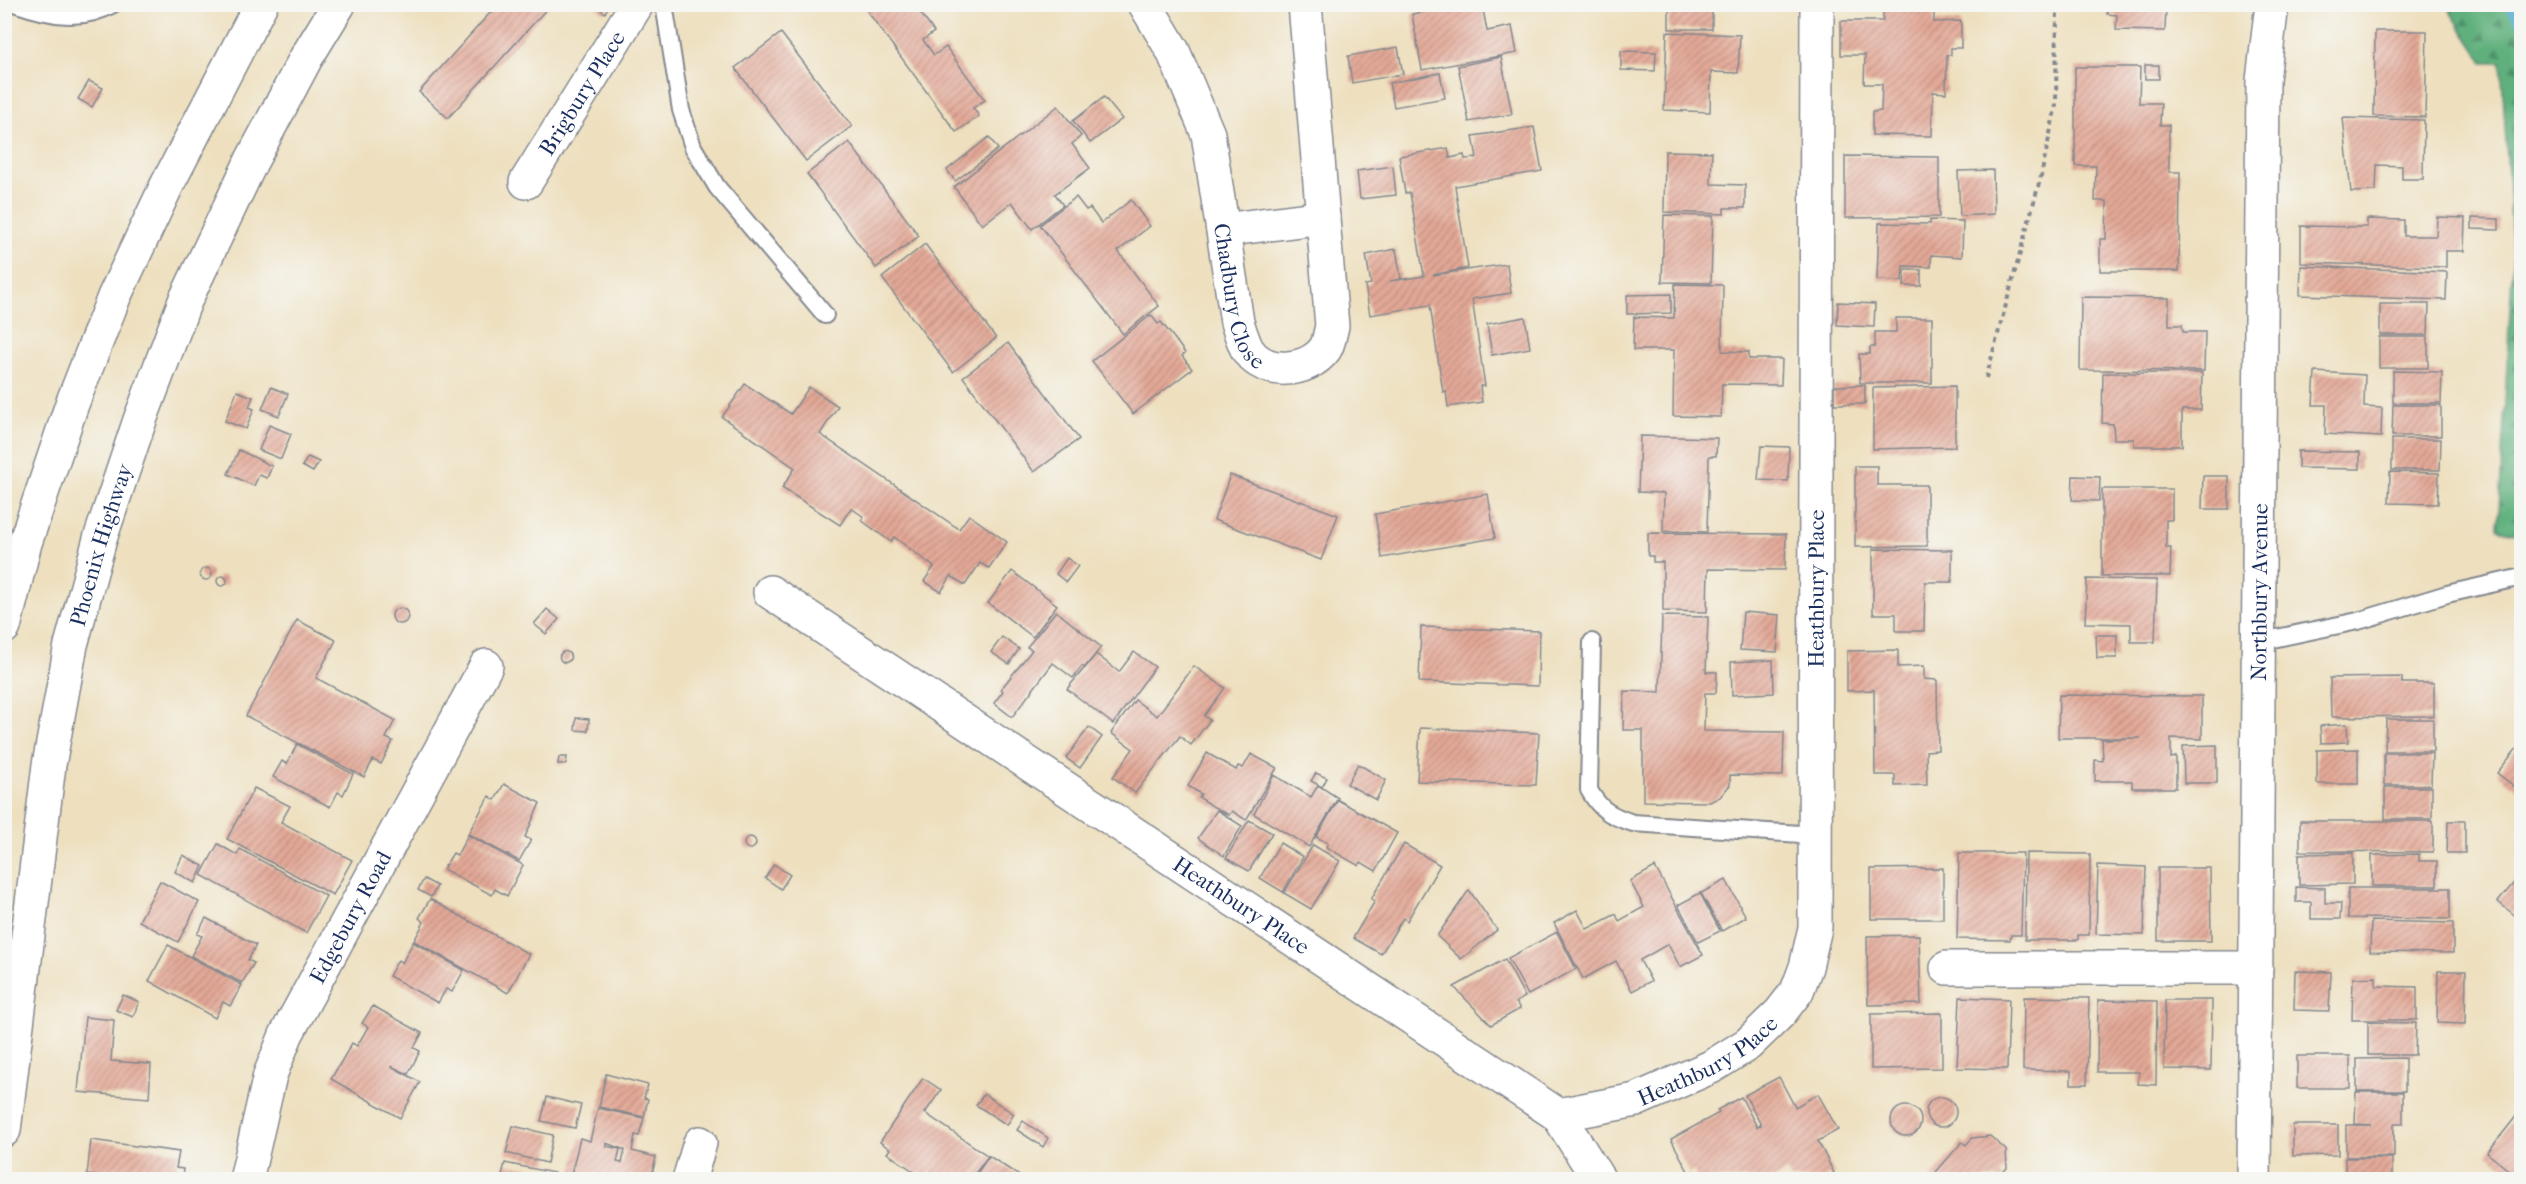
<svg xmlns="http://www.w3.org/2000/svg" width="2526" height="1184" viewBox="0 0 2526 1184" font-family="'IM FELL French Canon',serif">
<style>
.forest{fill:url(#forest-firs);stroke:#3d706d;stroke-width:1.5}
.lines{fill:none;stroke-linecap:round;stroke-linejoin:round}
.stream{stroke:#53abd0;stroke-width:12}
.building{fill:url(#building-hatch);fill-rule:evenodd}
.service-casing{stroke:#84888e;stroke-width:20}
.minor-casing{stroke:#84888e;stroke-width:36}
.secondary-casing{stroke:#84888e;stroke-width:36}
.path{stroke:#84888e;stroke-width:4;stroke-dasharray:4.5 4.5;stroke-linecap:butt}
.service{stroke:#fff;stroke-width:16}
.minor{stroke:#fff;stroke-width:33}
.secondary{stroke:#fff;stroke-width:33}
.labels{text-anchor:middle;stroke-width:4.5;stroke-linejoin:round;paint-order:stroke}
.street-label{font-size:22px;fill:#1b2f5e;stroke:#f6f6f2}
</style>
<defs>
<pattern id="forest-firs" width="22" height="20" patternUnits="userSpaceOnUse" patternTransform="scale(1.5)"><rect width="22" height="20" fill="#5fb07c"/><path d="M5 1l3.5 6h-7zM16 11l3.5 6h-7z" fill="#4e9069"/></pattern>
<pattern id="building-hatch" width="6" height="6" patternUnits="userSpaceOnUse" patternTransform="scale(1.5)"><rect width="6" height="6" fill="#e4a997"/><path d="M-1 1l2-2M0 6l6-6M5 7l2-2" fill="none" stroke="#b88a7e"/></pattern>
</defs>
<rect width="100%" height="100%" fill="#f6f6f2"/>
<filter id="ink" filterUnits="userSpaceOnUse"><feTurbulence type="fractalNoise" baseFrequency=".0167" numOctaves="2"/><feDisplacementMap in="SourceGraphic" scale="12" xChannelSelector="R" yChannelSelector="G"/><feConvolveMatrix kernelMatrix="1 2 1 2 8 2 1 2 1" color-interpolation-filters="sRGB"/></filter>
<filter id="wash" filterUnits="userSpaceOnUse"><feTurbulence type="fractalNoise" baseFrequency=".008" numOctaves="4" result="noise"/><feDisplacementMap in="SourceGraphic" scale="24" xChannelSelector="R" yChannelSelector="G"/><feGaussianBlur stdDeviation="1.35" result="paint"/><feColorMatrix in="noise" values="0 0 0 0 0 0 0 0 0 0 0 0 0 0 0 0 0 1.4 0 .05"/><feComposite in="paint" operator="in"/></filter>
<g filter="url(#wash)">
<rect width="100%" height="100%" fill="#eee0bf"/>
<polygon class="forest" points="2446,5 2521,5 2521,535 2498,529 2513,255 2501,62 2483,62"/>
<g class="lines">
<polyline class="stream" points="2509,4 2522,22"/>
</g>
<g id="blocks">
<g class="building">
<polygon points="498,4 551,4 448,118 419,92"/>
<polygon points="593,4 610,4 605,13"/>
<polygon points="862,4 914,4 934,32 923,40 934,55 946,47 985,100 973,108 979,116 956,132"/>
<polygon points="1420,4 1452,4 1452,6 1421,12"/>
<polygon points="1465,4 1482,4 1487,31 1512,26 1517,53 1422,70 1412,14"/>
<rect x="1669" y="4" width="43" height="25"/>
<polygon points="1883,4 1934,4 1934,22 1961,21 1961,48 1951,48 1951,55 1947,55 1946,93 1933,92 1932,136 1872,135 1872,112 1881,111 1882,84 1864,84 1865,55 1841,55 1841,21 1883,21"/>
<polygon points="2108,4 2206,4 2206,8 2166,7 2165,31 2116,30 2117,15 2107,14"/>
<polygon points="2375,31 2427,31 2425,117 2374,116"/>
<polygon points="1667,32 1740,35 1738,73 1711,72 1710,112 1664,110"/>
<polygon points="781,33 852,126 806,161 735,68"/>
<polygon points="1398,47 1403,74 1352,83 1348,56"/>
<polygon points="1621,51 1656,52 1655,71 1621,70"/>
<polygon points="1501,57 1512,114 1469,122 1458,66"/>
<rect x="2145" y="65" width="14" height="14"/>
<polygon points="2075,67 2140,67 2139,103 2161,103 2160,125 2169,125 2169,172 2180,172 2179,271 2100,271 2100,239 2106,239 2107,201 2095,201 2096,166 2075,166"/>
<polygon points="1440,73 1445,98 1394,107 1389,83"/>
<polygon points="89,81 103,88 92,107 78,99"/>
<polygon points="1104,97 1122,119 1090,143 1073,121"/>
<polygon points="1058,106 1081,136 1072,144 1090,168 1055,194 1063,205 1032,229 1012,202 982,225 954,187"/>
<polygon points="2343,118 2424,120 2423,179 2402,179 2402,166 2377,165 2376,191 2351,192"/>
<polygon points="1534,127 1542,171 1455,186 1468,268 1433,275 1507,264 1511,293 1472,299 1485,386 1480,386 1482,402 1448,407 1446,391 1443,392 1430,305 1370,315 1365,285 1371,284 1366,255 1396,249 1401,279 1390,281 1424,276 1410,193 1405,193 1399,156 1448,148 1450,158 1464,155 1465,159 1477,158 1473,136"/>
<polygon points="989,137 998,149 955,181 947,170"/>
<polygon points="849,142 919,236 876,268 807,174"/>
<polygon points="1665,151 1712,152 1711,184 1745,185 1745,208 1724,208 1724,214 1664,212"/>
<polygon points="1845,156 1939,157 1939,217 1845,218"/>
<polygon points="1393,166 1396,195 1360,199 1357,171"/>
<polygon points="1993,170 1994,214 1960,216 1958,171"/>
<polygon points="1076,197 1086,210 1090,208 1101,223 1131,200 1150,226 1118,251 1159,306 1123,334 1040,225"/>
<polygon points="1664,215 1713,216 1711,283 1662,282"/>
<polygon points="2437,217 2465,218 2464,251 2446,251 2446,267 2301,263 2301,226 2367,227 2367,219 2404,220 2404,236 2436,236"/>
<polygon points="2472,218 2499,219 2499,230 2472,229"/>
<polygon points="1930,220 1963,221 1962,257 1931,255 1931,267 1903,266 1902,281 1877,280 1879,223 1930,224"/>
<polygon points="925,244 996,338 953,372 882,278"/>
<polygon points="2301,266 2447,272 2446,300 2300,295"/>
<polygon points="1905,270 1921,270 1921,286 1904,286"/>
<polygon points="1675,284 1723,285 1722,351 1749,352 1749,359 1782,359 1781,385 1722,384 1721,417 1673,416 1674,350 1633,350 1634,317 1674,318"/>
<polygon points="1671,294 1671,313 1627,314 1627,295"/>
<polygon points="2081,297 2169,298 2169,325 2182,325 2183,332 2205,332 2204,371 2080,370"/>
<polygon points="1838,302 1875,304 1874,327 1837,325"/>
<polygon points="2380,304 2429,304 2428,335 2380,335"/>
<polygon points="1151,315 1158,324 1161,322 1174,338 1185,353 1182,356 1192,369 1133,414 1092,361"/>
<polygon points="1525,317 1530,348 1492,355 1487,324"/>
<polygon points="1896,318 1932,318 1932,383 1860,383 1859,354 1870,354 1870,347 1875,347 1875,332 1896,332"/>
<rect x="2379" y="337" width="49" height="31"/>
<polygon points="1008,343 1079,439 1034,472 963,377"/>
<polygon points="2393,371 2442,372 2441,403 2393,403"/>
<polygon points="2315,372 2365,375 2364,407 2382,408 2381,437 2325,434 2326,405 2313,405"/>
<polygon points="2103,373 2202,373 2201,410 2182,410 2182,446 2134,446 2134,439 2114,439 2113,424 2102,423"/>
<polygon points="745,384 791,414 809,387 838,406 820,434 959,529 969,515 1007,542 989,568 980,563 965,585 951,576 941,592 924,581 934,567 894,537 891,542 861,520 864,517 851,508 840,525 782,488 795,468 722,417"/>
<polygon points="1865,385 1865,404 1834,404 1834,386"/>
<polygon points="1955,386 1955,447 1873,449 1873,388"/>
<polygon points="271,387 288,394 279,416 262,409"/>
<polygon points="237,391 253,397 249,407 254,409 246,429 225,421"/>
<polygon points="2393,405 2441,405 2441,436 2392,436"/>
<polygon points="269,425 291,434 281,459 259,450"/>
<polygon points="1640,436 1717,438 1716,456 1709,456 1707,532 1663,531 1664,493 1638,492"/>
<polygon points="2392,439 2441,439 2440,470 2392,470"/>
<polygon points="1761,446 1789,447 1788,481 1758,480"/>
<polygon points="239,450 272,466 267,478 259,475 254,486 228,474"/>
<polygon points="2298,451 2360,452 2360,469 2298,468"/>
<polygon points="308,457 319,462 313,472 302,466"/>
<polygon points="1855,466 1877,466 1877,485 1927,485 1927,546 1855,547"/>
<polygon points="2390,472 2439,473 2438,504 2389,503"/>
<polygon points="1230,475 1338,515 1321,560 1214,520"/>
<polygon points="2073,476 2100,477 2099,501 2072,500"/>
<polygon points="2203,476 2229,476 2229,509 2202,509"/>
<polygon points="2102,489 2172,489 2172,520 2166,520 2166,548 2171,548 2170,576 2102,576"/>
<polygon points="1488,494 1495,538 1382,558 1375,514"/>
<polygon points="1648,533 1786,534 1785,570 1708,569 1707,612 1663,611 1663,562 1653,562 1653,556 1648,556"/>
<polygon points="1873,549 1952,550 1952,582 1925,582 1924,631 1896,631 1896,614 1873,614"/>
<polygon points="1067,558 1078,566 1066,582 1056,574"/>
<circle cx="206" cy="574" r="6"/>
<polygon points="1012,571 1057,605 1033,637 988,603"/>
<circle cx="222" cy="581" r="5"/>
<polygon points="2087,579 2157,580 2155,642 2131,642 2131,624 2085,623"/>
<circle cx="400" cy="616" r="8"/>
<polygon points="547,609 559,619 546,634 534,624"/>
<polygon points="1056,611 1101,647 1085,668 1082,666 1073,678 1053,663 1012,717 994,703 1003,691 1001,689 1032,650 1027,647"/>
<polygon points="1743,612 1780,615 1777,652 1740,650"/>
<polygon points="1662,616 1708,617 1706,672 1717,672 1716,693 1705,693 1704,731 1784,732 1783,776 1730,775 1730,785 1720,797 1710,802 1643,801 1643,730 1623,730 1624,691 1660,692"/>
<polygon points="297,620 336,640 316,678 395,720 386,738 393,741 381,764 373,760 364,777 246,716"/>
<polygon points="1421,627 1539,631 1538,686 1419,682"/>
<polygon points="2096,635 2117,635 2117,658 2097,658"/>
<polygon points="1002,637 1019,649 1009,664 991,652"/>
<polygon points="1898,650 1898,667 1924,666 1924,679 1937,680 1938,750 1926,751 1927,785 1895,786 1895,775 1875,775 1874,690 1847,691 1847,651"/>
<circle cx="565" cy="657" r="5.5"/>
<polygon points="1134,652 1155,667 1113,724 1067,689 1096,654 1119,672"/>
<polygon points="1773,660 1774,693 1732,695 1731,662"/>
<polygon points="1194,666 1225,688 1204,716 1210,720 1191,745 1180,736 1135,793 1113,777 1133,749 1111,733 1135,700 1157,716"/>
<polygon points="2402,677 2402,683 2434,683 2434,716 2331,717 2330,678"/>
<polygon points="2059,695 2202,696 2202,739 2171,738 2171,758 2176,757 2176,788 2132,788 2132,781 2095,781 2095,760 2103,761 2102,739 2141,738 2058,738"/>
<polygon points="576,718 589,719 588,731 575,730"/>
<polygon points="2386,719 2433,719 2433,751 2385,751"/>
<polygon points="2347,724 2348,742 2321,743 2320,726"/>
<polygon points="1089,727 1102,737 1080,768 1066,758"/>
<polygon points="1420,728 1539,733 1536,785 1417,781"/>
<polygon points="2522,742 2522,792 2497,773"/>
<polygon points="297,744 353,774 343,795 338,792 330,807 273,777 282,761 287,764"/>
<polygon points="2217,745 2217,783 2184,783 2183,746"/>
<polygon points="2358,749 2358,784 2317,784 2317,750"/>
<polygon points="1207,753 1236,770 1238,766 1243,768 1251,754 1277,768 1246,820 1232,811 1229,815 1214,807 1199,797 1201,794 1188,786"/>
<polygon points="2384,753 2432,753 2431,785 2384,785"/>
<polygon points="559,757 567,757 566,764 558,764"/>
<polygon points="1358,764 1386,780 1376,800 1347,784"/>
<polygon points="1316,773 1327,778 1322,787 1311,781"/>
<polygon points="1274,775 1311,797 1318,785 1338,798 1309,847 1254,814"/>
<polygon points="504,784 540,803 525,837 531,840 519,861 468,834 489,796 495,800"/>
<rect x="2385" y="787" width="47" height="32"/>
<polygon points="254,788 290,806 281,822 352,860 333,895 227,839"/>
<polygon points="1338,800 1397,833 1376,871 1361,862 1359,866 1326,847 1328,843 1316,837"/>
<polygon points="1217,810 1242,826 1224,856 1198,838"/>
<polygon points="1249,820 1272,833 1249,871 1226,858"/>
<polygon points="2300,821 2433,821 2433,852 2300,851"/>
<polygon points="2448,821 2465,821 2465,853 2447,853"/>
<polygon points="468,835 523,865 507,896 495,889 492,895 443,869 453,853 457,855"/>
<circle cx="750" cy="843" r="6"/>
<polygon points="1280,843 1303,857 1283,892 1260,878"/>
<polygon points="218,844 237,855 240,849 326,896 306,933 201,875"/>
<polygon points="1404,844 1440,865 1407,921 1403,918 1381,954 1353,938 1375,901 1371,899"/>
<polygon points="1313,845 1340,861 1311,909 1284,893"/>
<polygon points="1959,853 2023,853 2021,935 2011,935 2010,940 1957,939"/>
<polygon points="2026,853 2090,854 2089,935 2078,935 2078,940 2025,940"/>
<polygon points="2353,853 2353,884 2299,885 2299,854"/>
<polygon points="2419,854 2419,861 2437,861 2437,886 2372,886 2372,855"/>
<polygon points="183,855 203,866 195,883 175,872"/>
<polygon points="774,864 790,875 781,889 765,878"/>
<polygon points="2098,865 2146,867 2144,935 2096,934"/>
<polygon points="1655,867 1703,955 1680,967 1668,944 1640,960 1651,981 1632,991 1616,961 1583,979 1554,923 1577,910 1587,929 1616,914 1619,921 1644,907 1630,881"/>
<polygon points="1943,868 1943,919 1871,919 1871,869"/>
<polygon points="2158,868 2210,868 2211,941 2158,941"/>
<polygon points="2522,873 2522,921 2498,902"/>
<polygon points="424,879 437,886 431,897 418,890"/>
<polygon points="1726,880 1746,917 1722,931 1701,893"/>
<polygon points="160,881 199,902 178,942 139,921"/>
<polygon points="2296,887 2325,888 2325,903 2341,903 2340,919 2311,919 2311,902 2296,902"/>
<polygon points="2348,888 2450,888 2450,919 2348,918"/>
<polygon points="1469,890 1497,930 1461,959 1437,936"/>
<polygon points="1700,893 1720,931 1698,942 1678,905"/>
<polygon points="430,899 529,954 508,993 414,941 424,922 419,918"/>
<polygon points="206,918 256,945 248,960 254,963 242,983 191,956 202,936 197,934"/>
<polygon points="2371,921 2453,923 2453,953 2370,952"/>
<polygon points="1557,932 1576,969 1528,995 1508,958"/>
<polygon points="1919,935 1921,1004 1868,1005 1867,936"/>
<polygon points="413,942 464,970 452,992 446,989 438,1003 389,976 398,960 402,963"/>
<polygon points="168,945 242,985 230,1006 223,1002 215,1018 149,981"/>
<polygon points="1505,959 1525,997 1516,1002 1520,1009 1491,1025 1454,987"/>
<polygon points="2295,971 2331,972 2329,1011 2294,1010"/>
<polygon points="2438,971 2466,971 2465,1024 2437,1023"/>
<polygon points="2376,977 2376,986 2417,987 2417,1020 2352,1020 2353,978"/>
<polygon points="123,995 139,1002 133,1017 116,1010"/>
<polygon points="1960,997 2009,999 2007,1069 1957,1068"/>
<polygon points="2024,997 2089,998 2087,1084 2071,1084 2071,1071 2023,1070"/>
<polygon points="2098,1000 2157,1001 2156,1085 2138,1084 2139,1072 2097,1072"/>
<polygon points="2165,1000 2212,1000 2211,1070 2164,1069"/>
<polygon points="373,1006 422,1033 414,1048 420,1051 408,1074 391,1066 420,1082 400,1118 331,1079 352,1043 357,1046 368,1027 362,1023"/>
<polygon points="1942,1013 1942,1068 1871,1069 1871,1014"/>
<polygon points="85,1017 114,1020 111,1061 151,1064 149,1098 78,1092"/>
<polygon points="2368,1022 2416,1023 2415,1055 2368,1055"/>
<rect x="2297" y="1056" width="53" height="32"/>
<polygon points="2405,1058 2405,1091 2357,1091 2357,1059"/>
<polygon points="606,1074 648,1085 644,1098 648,1099 644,1117 599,1107"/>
<polygon points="1779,1077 1795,1107 1818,1094 1838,1130 1818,1141 1834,1173 1823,1179 1791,1179 1787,1172 1774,1179 1698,1179 1693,1171 1689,1173 1671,1139 1719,1113 1717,1110 1741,1097 1757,1127 1761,1125 1745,1095"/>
<polygon points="923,1078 941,1090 925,1113 988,1156 971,1179 941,1179 930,1172 925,1179 887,1153 890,1149 880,1142"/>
<polygon points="2356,1092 2403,1092 2403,1124 2394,1124 2394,1157 2346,1157 2346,1125 2372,1125 2355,1124"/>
<polygon points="984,1094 1014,1114 1007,1125 976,1105"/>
<polygon points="547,1097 581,1105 575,1128 541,1121"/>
<circle cx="1941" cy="1112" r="15"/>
<circle cx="1906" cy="1121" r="15"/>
<path d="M598 1108 644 1118 639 1136 635 1135 632 1151 656 1157 651 1179H570L580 1138 590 1141ZM606 1143 625 1150 622 1163 617 1162 620 1149 606 1146Z"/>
<polygon points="2522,1109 2522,1180 2521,1180 2487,1153"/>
<polygon points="1023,1121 1048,1138 1043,1147 1017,1130"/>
<polygon points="2293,1125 2338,1125 2338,1155 2293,1156"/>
<polygon points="513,1126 553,1135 547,1163 506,1153"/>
<polygon points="1990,1136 2006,1150 2007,1168 2000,1175 2004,1178 2002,1179 1930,1179 1962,1142 1966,1145 1972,1138"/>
<polygon points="91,1140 179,1152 176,1168 183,1169 182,1179 120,1179 87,1175"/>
<polygon points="989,1156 1024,1179 973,1179"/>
<rect x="2345" y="1158" width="47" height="21"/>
<polygon points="505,1163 554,1173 552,1179 501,1179"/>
</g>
</g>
</g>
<g filter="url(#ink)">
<use href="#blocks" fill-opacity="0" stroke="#84888e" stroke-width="1.5"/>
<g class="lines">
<g class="service-casing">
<g id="service">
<path d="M17 4C49 15 82 22 113 4"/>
<polyline points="664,4 681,110 693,147 717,187 825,315"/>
<path d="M1592 642 1589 790C1600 810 1611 816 1633 823L1815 835"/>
<polyline points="2258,642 2358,621 2447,594 2522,577"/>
</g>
</g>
<g class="minor-casing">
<g id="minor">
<path id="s1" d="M1145 4 1173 51 1208 134 1237 322C1240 331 1243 341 1247 349 1263 376 1308 373 1325 349 1329 343 1330 333 1332 326L1305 4"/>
<path id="s2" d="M526 182 637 4"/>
<polyline points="1223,230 1323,217"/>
<path id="s3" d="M770 592 1558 1115 1636 1100 1711 1067 1748 1044 1780 1013 1797 991 1806 967 1815 928 1817 4"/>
<polyline points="1947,968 2256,968"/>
<polyline points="1558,1115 1599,1180"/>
<path id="s4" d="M246 1180 270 1075 286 1035 486 666"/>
<polyline points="689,1180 700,1143"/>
<path id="s5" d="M2254 1180 2263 80 2272 4"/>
</g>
</g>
<g class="secondary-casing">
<g id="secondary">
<polyline points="4,627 25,543 72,404 114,297 167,185 261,4"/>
<path id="s6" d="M4 1130 49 765 71 645 100 539 140 420 185 301 252 160 306 58 339 4"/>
</g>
</g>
<polyline class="path" points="1986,378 2041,176 2056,105 2057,4"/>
<use href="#service" class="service"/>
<use href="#minor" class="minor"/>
<use href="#secondary" class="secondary"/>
</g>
</g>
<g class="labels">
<g class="street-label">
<text dy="8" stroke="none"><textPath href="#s2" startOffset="105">Brigbury Place</textPath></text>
<text dy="8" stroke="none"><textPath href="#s1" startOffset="310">Chadbury Close</textPath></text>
<text dy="8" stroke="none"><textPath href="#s6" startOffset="594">Phoenix Highway</textPath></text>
<text dy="8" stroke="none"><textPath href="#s3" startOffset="1628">Heathbury Place</textPath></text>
<text dy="8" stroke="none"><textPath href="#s5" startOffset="588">Northbury Avenue</textPath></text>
<text dy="8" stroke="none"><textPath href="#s3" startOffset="566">Heathbury Place</textPath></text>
<text dy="8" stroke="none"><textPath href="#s4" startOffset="285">Edgebury Road</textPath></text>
<text dy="8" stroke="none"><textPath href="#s3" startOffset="1107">Heathbury Place</textPath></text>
</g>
</g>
<rect width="2526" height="1184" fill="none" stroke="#f6f6f2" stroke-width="24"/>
</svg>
